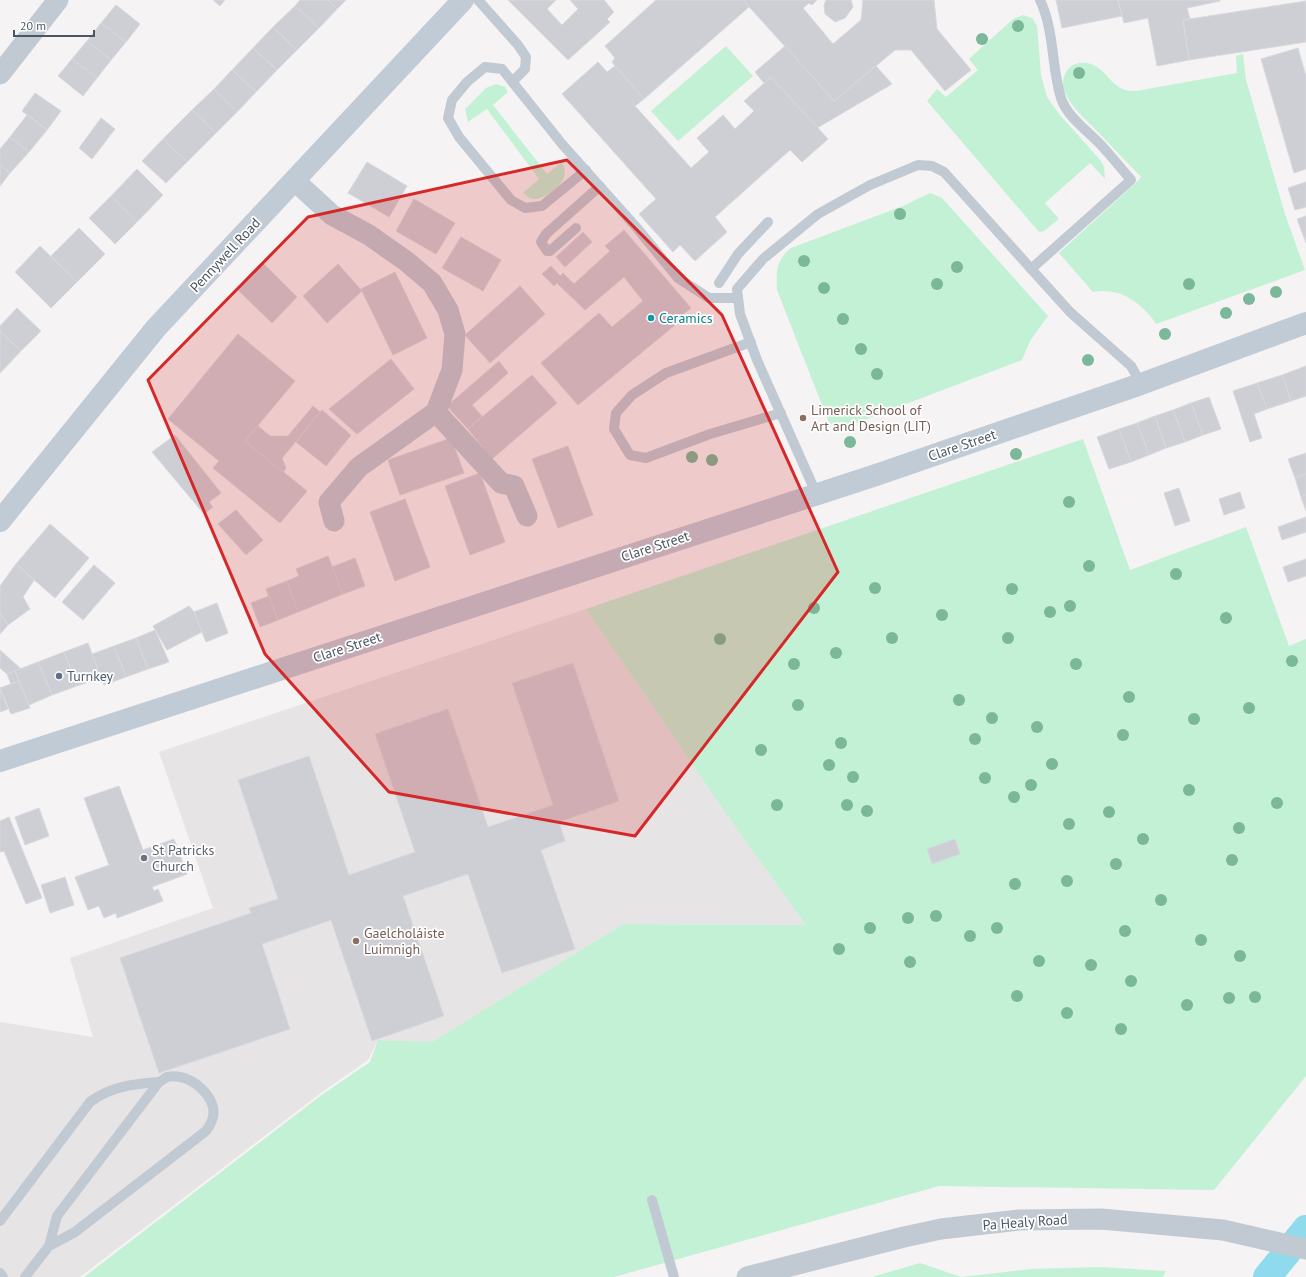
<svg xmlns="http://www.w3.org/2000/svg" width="1306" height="1277" viewBox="0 0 1306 1277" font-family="'PT Sans',sans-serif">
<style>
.education{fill:#e6e4e5}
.green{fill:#c3f1d5}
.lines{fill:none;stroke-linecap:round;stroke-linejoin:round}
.canal{stroke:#90daee;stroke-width:28}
.building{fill:#cdcfd5;stroke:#d7d9de}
.lane{stroke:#c1cad2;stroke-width:10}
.street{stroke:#c1cad2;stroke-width:21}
.secondary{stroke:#c1cbd6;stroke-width:22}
.tree{fill:#7bb799}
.marked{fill:#d62828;fill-opacity:0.2;stroke:#d62828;stroke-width:3;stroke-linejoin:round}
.culture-dot{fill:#0f9aa8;stroke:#fff;stroke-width:1.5}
.education-dot{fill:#8d6e63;stroke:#fff;stroke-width:1.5}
.service-dot{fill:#5c6f8a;stroke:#fff;stroke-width:1.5}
.worship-dot{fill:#6b7280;stroke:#fff;stroke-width:1.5}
.labels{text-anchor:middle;stroke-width:3.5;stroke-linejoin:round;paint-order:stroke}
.street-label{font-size:14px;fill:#4a5661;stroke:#fff}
.culture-label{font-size:14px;fill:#0d838f;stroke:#fff;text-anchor:start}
.education-label{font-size:14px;fill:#785e54;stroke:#fff;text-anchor:start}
.service-label{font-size:14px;fill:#4e5e75;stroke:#fff;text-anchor:start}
.worship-label{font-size:14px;fill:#5b616d;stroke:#fff;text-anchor:start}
</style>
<rect width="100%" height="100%" fill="#f5f3f3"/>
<polygon class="education" points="586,609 733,824 806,925 623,924 432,1042 378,1040 368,1060 322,1092 80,1277 0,1277 0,1022 93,1037 70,958 213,908 159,752"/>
<g class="green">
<polygon points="1023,15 1032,18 1037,26 1041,75 1047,97 1059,114 1101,161 1104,167 1105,179 1090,163 1045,203 1059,219 1044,231 1039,232 927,101 937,89 946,97 978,70 969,59 1013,19"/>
<polygon points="726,46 753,76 678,141 651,111"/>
<path d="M1243 54 1246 80 1285 214 1305 270 1156 324C1142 303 1120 287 1093 292L1059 253 1139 180 1141 177C1126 161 1111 146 1096 130 1085 119 1071 107 1065 92 1061 85 1063 79 1066 72 1070 64 1079 62 1087 63 1109 67 1110 93 1136 91L1237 73 1236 56Z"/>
<path d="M496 84 505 87 508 92 493 105 547 174 562 162C564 167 566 172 564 177 562 186 543 200 534 199 530 199 527 196 523 193L539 179 487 109 468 122 465 109 486 88Z"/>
<path d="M930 193 942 198 1048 316 1030 341 1022 360 848 426H838L829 423 777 290C776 272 776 260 791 248L903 206Z"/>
<polygon points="1083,439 1130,570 1246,527 1289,646 1306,639 1306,1076 1214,1190 939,1186 614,1277 84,1277 323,1094 370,1062 378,1040 432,1042 623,924 806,925 733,824 586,609"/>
<polygon points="920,1263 961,1277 1031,1269 1100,1267 1166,1271 1163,1277 872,1277"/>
</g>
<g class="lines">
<polyline class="canal" points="1267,1277 1306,1229"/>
</g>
<g class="building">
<polygon points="213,0 225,0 220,6"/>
<polygon points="300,0 328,0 337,9 319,28 295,6"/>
<polygon points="328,0 346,0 337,9"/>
<polygon points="508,0 556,0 547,9 562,25 578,9 570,0 604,0 614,12 607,19 610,22 568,60"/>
<polygon points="656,0 743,0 749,7 644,99 615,66 612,62 615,58 605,46"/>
<polygon points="743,0 817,0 812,5 809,3 803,8 833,44 861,20 863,0 934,0 937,29 971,70 945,91 911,50 895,50 834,101"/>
<polygon points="826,0 851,0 853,7 845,18 835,22 825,14 824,5"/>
<polygon points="1056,0 1118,0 1122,16 1062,28"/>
<polygon points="1118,0 1220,0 1220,1 1187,8 1190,19 1183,20 1189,60 1157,66 1148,18 1124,23"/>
<polygon points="1306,1 1306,42 1189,60 1183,20"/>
<polygon points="116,5 140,24 126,42 101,23"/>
<polygon points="295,6 319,28 297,50 273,27"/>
<polygon points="101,23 126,42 111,60 87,41"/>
<polygon points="273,27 297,50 277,70 253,48"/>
<polygon points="87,41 111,60 97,78 72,59"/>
<polygon points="785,46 834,101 876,66 892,84 817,128 771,77 764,83 755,72"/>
<polygon points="253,48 277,70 256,92 232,70"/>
<polygon points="1298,48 1306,76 1306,169 1294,173 1261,59"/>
<polygon points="72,59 97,78 83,96 58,76"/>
<polygon points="598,62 607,72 615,66 644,99 635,106 691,168 709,152 697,138 723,115 735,129 754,111 744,101 771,77 828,139 802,162 790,150 715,217 727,232 695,261 680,245 673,252 639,214 656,199 562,94"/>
<polygon points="232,70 256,92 237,112 214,89"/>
<polygon points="214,89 237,112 216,133 192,110"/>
<polygon points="35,93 61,111 47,130 22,111"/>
<polygon points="192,110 216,133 187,162 163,139"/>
<polygon points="27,115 47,130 29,152 10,137"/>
<polygon points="101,118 115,129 92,159 79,148"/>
<polygon points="10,137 29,152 10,173 0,165 0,149"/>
<polygon points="163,139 187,162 166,183 142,161"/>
<polygon points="367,162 407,186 389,217 348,193"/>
<polygon points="0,165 10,173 0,186"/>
<polygon points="137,169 163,195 137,222 111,196"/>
<polygon points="1306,182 1306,207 1295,210 1288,188"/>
<polygon points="111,196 137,222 115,244 89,218"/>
<polygon points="414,199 455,223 436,254 396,231"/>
<polygon points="1306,216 1306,243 1297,219"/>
<polygon points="79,228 105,254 77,282 51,256"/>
<polygon points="624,230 691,308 673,322 675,325 578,405 541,363 599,313 612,327 643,301 624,277 585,310 557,283 554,286 542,274 551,266 560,276 563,273 574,284 610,251 605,246"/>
<polygon points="583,232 592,242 565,267 556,257"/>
<polygon points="461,237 501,260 483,291 442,268"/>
<polygon points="40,246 77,282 51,308 15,272"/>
<polygon points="264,264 297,297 272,323 238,290"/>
<polygon points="338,264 362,291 327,323 303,296"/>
<polygon points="395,272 427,338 393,355 361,289"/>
<polygon points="520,286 545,314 490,363 465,335"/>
<polygon points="17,308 41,331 21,351 0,331 0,326"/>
<polygon points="0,331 21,351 0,373"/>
<polygon points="238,334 295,381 245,441 307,491 280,523 213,468 219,461 168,419"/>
<polygon points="391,359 414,389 357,434 329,409"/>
<polygon points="499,361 508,373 472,405 482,416 468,429 447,406"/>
<polygon points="1306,366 1306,396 1291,401 1282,375"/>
<polygon points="532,375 557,403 492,459 468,429"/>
<polygon points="1282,375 1291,401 1267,409 1257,383"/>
<polygon points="1257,383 1267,409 1254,414 1262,438 1250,442 1233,391"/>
<polygon points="1209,397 1221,429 1203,435 1191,403"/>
<polygon points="1191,403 1203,435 1185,442 1173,410"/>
<polygon points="313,406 320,412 282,458 286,468 283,472 245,441 258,426 270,436 288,436"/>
<polygon points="322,410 351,435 326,466 296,442"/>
<polygon points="1173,410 1185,442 1166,448 1155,416"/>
<polygon points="1155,416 1166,448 1149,455 1137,423"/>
<polygon points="1137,423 1149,455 1131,462 1119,429"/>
<polygon points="1119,429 1131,462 1109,469 1097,437"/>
<polygon points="175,435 221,493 209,502 213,507 204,514 152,452"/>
<polygon points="451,438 464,473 400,495 388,460"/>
<polygon points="568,446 593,515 558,528 532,459"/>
<polygon points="1306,453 1306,474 1295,478 1288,459"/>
<polygon points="480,473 505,542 470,555 445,486"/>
<polygon points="1306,474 1306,495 1301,497 1295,478"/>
<polygon points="1179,488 1190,521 1175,526 1164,493"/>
<polygon points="1240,492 1245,508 1224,515 1219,499"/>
<polygon points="1306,495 1306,511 1301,497"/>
<polygon points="405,499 430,567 395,581 370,512"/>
<polygon points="236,510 263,540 246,555 218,524"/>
<polygon points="1306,517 1306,532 1282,540 1278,527"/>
<polygon points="50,524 89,558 55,598 16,564"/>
<polygon points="328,556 343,594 298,612 287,581 299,576 296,569"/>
<polygon points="355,558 365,586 343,594 332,567"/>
<polygon points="1306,559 1306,576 1288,582 1283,567"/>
<polygon points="16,564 34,580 23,597 30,609 8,625 0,613 0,586"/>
<polygon points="94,565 115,583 83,620 62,602"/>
<polygon points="287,581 298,612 278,620 266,589"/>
<polygon points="269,596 278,620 260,627 251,603"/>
<polygon points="217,603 228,633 206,642 194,612"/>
<polygon points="189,606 194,612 202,632 167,650 153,626"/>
<polygon points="0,613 8,625 0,634"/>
<polygon points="155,630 169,662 148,669 136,638"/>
<polygon points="136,638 148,669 126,677 114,646"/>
<polygon points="88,643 101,678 77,686 64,652"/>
<polygon points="114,646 126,677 104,685 92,654"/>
<polygon points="0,650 21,669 7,674 0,668"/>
<polygon points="64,652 77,686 52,695 38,662"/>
<polygon points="38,662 52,695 29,705 15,671"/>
<polygon points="573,663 619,801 559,822 565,841 541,850 575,949 502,973 468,874 403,896 444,1016 372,1041 331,920 262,944 290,1029 159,1073 120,958 251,913 249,908 278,899 238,780 309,756 349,875 415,852 375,734 448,709 488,827 553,805 512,683"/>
<polygon points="15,671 19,681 11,684 7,674"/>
<polygon points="19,681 30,708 11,714 0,688"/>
<polygon points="0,689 8,709 0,712"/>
<polygon points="119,786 143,850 174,839 187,874 152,887 154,891 158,889 163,901 117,918 116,913 104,918 99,906 88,910 75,877 109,865 84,798"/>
<polygon points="39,808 49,836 25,845 15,817"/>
<polygon points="9,817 42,898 26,904 4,851 0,852 0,821"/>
<polygon points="955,839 960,854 932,864 927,849"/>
<polygon points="65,877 74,905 50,913 41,885"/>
</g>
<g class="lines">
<g class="lane">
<polyline points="478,0 518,45 526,57 525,69 513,81"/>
<polyline points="586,170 542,206 525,208 511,200 459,137 448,118 452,100 467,82 485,67 502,69 562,144 637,228 678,278 709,298 738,298"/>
<polyline points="576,228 550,251 547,251 541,242 546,234 600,186"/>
<path d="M1031 269 1131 180C1121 168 1111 156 1101 145 1088 131 1067 117 1061 98 1051 66 1055 32 1040 0"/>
<polyline points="719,283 738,254 768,222"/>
<polyline points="751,342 666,373 632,395 616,413 614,429 630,455 646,458 710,434 781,413"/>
<polyline points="816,493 757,360 740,314 737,289 763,259 818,214 870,185 918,165 932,166 944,172 1070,312 1131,366 1141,384"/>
<polyline points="652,1200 674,1277"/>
<path d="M0 1221 90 1102C110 1086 135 1084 159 1082"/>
<polyline points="0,1273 3,1277"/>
<path d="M25 1277 49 1246 57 1216 159 1082C162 1081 165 1078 167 1077 188 1071 221 1098 212 1120 211 1124 208 1128 206 1131L75 1232 49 1246"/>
</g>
<g class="street">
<polyline points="0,74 58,0"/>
<polyline points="295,181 332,215 369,235 406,261 432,283 448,310 455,334 452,370 436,412 359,467 329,502 334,521"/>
<polyline points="436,412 501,483 514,486 527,516"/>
<polyline points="747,1277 904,1237 941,1229 1019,1220 1101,1219 1223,1230 1306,1249"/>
</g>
<g class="secondary">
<polyline points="0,521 156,328 463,0"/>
<polyline points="0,761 876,475 1141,384 1306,323"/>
</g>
</g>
<g class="tree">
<circle cx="1018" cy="26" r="6"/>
<circle cx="982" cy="39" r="6"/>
<circle cx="1079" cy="73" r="6"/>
<circle cx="900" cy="214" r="6"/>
<circle cx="804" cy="261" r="6"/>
<circle cx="957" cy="267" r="6"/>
<circle cx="937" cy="284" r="6"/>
<circle cx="1189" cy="284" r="6"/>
<circle cx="824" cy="288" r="6"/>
<circle cx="1276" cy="292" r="6"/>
<circle cx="1249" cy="299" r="6"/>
<circle cx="1226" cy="313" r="6"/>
<circle cx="843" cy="319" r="6"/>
<circle cx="1165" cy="334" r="6"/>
<circle cx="861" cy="349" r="6"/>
<circle cx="1088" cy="360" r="6"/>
<circle cx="877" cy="374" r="6"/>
<circle cx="850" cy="442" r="6"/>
<circle cx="1016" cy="454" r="6"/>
<circle cx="692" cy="457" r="6"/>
<circle cx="712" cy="460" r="6"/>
<circle cx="1069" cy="502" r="6"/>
<circle cx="1089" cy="566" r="6"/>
<circle cx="1176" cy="574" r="6"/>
<circle cx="875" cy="588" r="6"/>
<circle cx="1012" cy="589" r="6"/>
<circle cx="1070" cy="606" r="6"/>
<circle cx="814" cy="608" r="6"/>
<circle cx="1050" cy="612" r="6"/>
<circle cx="942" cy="615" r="6"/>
<circle cx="1226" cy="618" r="6"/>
<circle cx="892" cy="638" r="6"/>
<circle cx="1008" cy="638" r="6"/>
<circle cx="720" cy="639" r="6"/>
<circle cx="836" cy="653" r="6"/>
<circle cx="1292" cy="661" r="6"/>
<circle cx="794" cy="664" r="6"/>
<circle cx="1076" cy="664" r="6"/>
<circle cx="1129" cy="697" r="6"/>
<circle cx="959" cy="700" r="6"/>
<circle cx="798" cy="705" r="6"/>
<circle cx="1249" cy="708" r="6"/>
<circle cx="992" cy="718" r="6"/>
<circle cx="1194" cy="719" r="6"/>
<circle cx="1037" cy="727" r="6"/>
<circle cx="1123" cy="735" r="6"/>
<circle cx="975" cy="739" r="6"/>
<circle cx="841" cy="743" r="6"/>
<circle cx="761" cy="750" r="6"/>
<circle cx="1052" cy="764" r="6"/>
<circle cx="829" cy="765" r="6"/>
<circle cx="853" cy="777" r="6"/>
<circle cx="985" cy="778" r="6"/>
<circle cx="1031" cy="785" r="6"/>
<circle cx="1189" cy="790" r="6"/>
<circle cx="1014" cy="797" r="6"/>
<circle cx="1277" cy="803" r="6"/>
<circle cx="777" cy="805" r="6"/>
<circle cx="847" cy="805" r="6"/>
<circle cx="867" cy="811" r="6"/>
<circle cx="1109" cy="812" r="6"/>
<circle cx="1069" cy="824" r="6"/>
<circle cx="1239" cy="828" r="6"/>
<circle cx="1143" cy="839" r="6"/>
<circle cx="1232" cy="860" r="6"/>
<circle cx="1116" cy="864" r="6"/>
<circle cx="1067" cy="881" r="6"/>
<circle cx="1015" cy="884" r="6"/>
<circle cx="1161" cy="900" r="6"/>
<circle cx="936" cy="916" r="6"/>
<circle cx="908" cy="918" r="6"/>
<circle cx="870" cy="928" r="6"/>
<circle cx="997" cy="928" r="6"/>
<circle cx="1125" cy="931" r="6"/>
<circle cx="970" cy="936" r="6"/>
<circle cx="1201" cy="940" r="6"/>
<circle cx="839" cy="949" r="6"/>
<circle cx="1240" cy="956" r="6"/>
<circle cx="1039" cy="961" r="6"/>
<circle cx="910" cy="962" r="6"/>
<circle cx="1091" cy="965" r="6"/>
<circle cx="1131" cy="981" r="6"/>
<circle cx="1017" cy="996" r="6"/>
<circle cx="1255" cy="997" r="6"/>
<circle cx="1229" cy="998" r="6"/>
<circle cx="1187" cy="1005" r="6"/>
<circle cx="1067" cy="1013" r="6"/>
<circle cx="1121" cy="1029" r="6"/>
</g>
<path class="marked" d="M567 160 722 315 838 572 635 836 389 792 265 654 148 380 308 217Z"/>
<circle class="culture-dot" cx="651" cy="318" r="4"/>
<g class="education-dot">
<circle cx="803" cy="418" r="4"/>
<circle cx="356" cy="941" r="4"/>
</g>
<circle class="service-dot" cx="59" cy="676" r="4"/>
<circle class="worship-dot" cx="144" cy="858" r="4"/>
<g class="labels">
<g class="street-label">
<text transform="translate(225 255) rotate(-47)" y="5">Pennywell Road</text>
<text transform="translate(962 445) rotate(-19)" y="5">Clare Street</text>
<text transform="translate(655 546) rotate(-18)" y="5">Clare Street</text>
<text transform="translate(347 647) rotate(-18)" y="5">Clare Street</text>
<text transform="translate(1025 1222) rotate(-4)" y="5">Pa Healy Road</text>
</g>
<g class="culture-label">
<text x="659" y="323">Ceramics</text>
</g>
<g class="education-label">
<text x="811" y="415">Limerick School of<tspan x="811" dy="16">Art and Design (LIT)</tspan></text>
<text x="364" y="938">Gaelcholáiste<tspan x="364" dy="16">Luimnigh</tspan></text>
</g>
<g class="service-label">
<text x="67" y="681">Turnkey</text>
</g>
<g class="worship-label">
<text x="152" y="855">St Patricks<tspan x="152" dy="16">Church</tspan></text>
</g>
</g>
<path d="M14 30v6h80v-6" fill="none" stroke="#4a5661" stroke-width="2"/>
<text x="20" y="30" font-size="12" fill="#4a5661" stroke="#ffffff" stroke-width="3" paint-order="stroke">20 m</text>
</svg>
